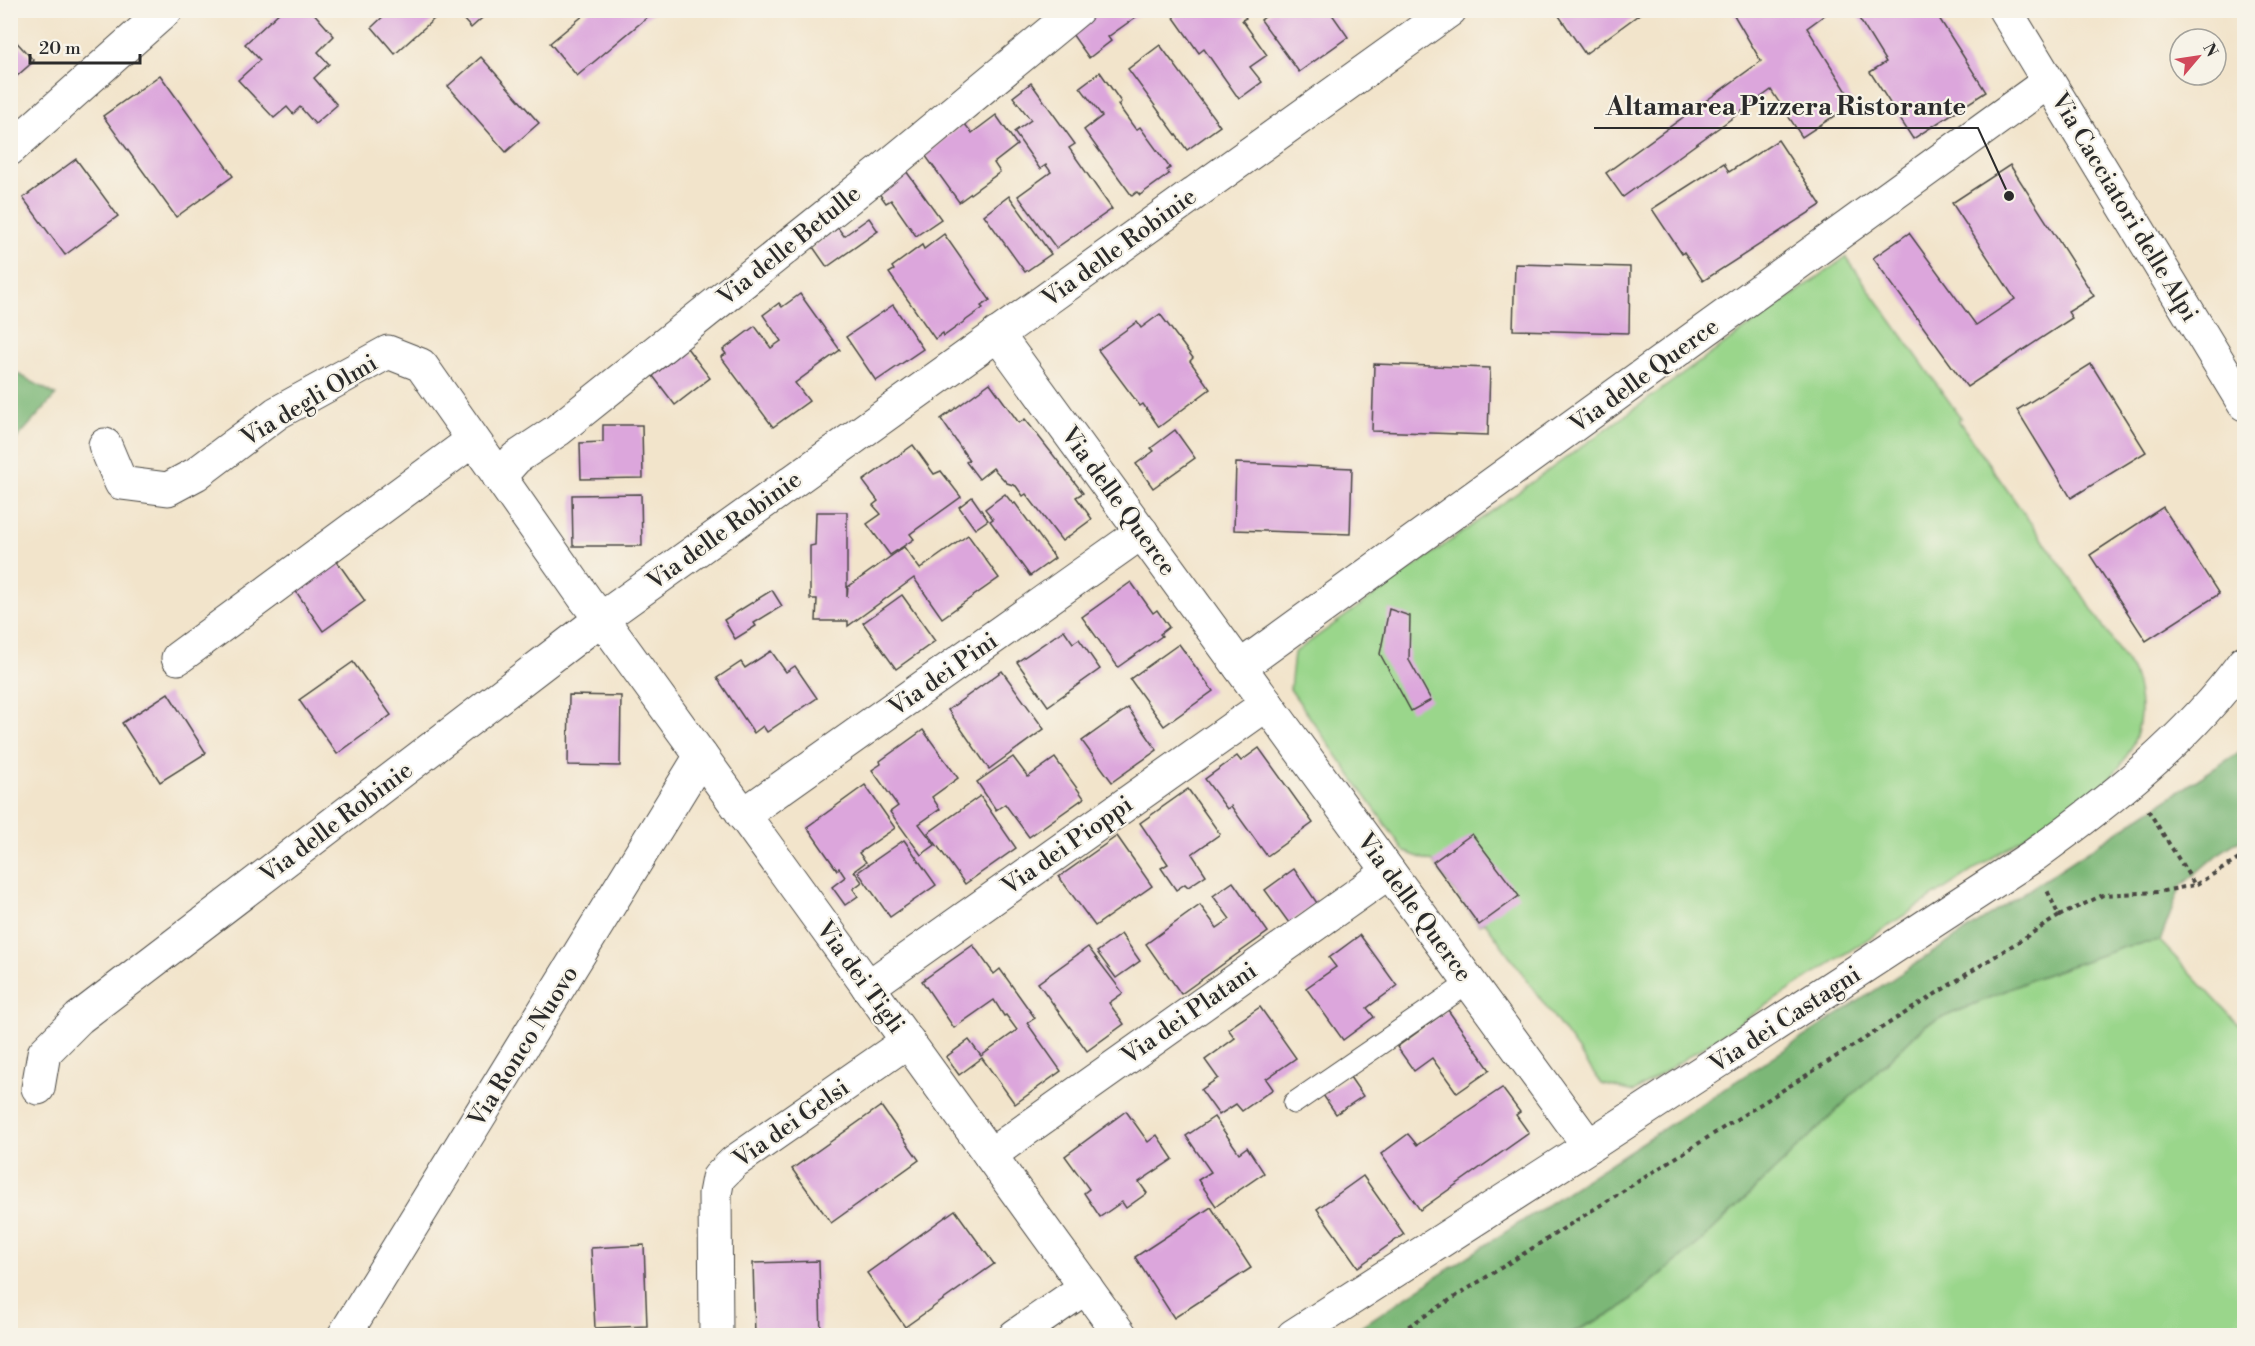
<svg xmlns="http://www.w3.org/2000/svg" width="2255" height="1346" viewBox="0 0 2255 1346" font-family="'Libre Bodoni',serif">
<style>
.green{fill:#9ad68b;stroke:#62805b;stroke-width:1.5}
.forest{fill:#7bb777;stroke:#537151;stroke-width:1.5}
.building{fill:#dca6dc}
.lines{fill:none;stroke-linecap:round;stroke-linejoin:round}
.service-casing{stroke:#494743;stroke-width:23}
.minor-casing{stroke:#494743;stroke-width:35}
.tertiary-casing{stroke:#494743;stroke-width:35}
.path{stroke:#494743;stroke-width:4;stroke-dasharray:4.5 4.5;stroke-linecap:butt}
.service{stroke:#fff;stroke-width:21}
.minor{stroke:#fff;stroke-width:33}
.tertiary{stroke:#fff;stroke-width:33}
.labels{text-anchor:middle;stroke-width:4.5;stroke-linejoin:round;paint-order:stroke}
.street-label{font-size:24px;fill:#2b2b2b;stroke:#f7f3e8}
.leader{fill:none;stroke:#2b2b2b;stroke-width:2}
.callout-dot{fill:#2b2b2b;stroke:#f7f3e8;stroke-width:2}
.callout-label{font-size:26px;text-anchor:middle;font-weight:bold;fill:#2b2b2b;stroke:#f7f3e8;stroke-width:4.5;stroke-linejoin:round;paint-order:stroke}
</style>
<rect width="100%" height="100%" fill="#f7f3e8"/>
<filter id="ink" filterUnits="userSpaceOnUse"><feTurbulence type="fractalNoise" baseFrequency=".0167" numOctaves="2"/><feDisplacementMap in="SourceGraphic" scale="12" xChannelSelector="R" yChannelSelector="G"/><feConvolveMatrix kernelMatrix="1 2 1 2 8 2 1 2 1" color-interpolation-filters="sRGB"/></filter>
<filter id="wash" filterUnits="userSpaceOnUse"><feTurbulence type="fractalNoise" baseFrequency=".008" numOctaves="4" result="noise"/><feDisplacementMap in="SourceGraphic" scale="24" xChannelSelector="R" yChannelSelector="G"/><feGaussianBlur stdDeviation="1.35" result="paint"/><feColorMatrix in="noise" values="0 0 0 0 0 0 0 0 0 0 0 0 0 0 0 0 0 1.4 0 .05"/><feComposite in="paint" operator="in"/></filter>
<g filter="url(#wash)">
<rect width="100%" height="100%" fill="#f2e4cb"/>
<g class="green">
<path d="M1846 257 1961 418 1958 420C1997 476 2037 532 2077 587 2091 607 2104 628 2117 648 2123 657 2131 666 2134 675 2149 720 2135 755 2102 786L1634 1092 1602 1084 1485 922 1479 925 1433 862 1405 852 1290 689 1294 653Z"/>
<polygon points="2160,941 2244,1030 2244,1335 1567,1336 1618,1310 1700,1242 1925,1025 2033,979 2127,946"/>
</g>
<g class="forest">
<polygon points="11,370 56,395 11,445"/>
<polygon points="2244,749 2244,837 2218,854 2181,886 2160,941 2127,946 2033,979 1925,1025 1700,1242 1618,1310 1567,1335 1348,1335"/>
</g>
<g id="blocks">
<g class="building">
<polygon points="282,10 311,10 334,36 318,52 329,64 314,78 337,105 315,124 300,107 293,114 287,107 274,118 238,80 260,60 245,44"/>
<polygon points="390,10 444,10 395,54 372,27"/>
<polygon points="455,10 491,10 471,28"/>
<polygon points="590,10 656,10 577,76 550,43"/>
<polygon points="1102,10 1143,12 1108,37 1111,41 1089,58 1072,34"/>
<polygon points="1172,10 1241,10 1246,18 1242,20 1267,55 1250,67 1262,82 1239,99 1204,49 1199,53 1170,12"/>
<polygon points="1274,10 1329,10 1348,37 1299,72 1261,20"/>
<polygon points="1555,10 1645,10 1585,54"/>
<polygon points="1731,10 1824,10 1826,14 1807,28 1854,103 1802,137 1771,90 1623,197 1606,173 1761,61"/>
<polygon points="1868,10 1934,10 1986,92 1913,139 1870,72 1886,62 1858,17"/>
<polygon points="10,35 34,61 10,82"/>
<polygon points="1160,45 1220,126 1187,150 1128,69"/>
<polygon points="481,57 539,123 506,152 448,86"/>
<polygon points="1100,72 1121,102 1118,105 1136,130 1140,127 1170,168 1167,170 1169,174 1140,195 1137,192 1132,196 1084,130 1102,116 1080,87"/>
<polygon points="160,75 233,176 176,217 103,116"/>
<polygon points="1031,83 1075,144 1069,148 1112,209 1056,248 1018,196 1051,172 1046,165 1040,169 1014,132 1031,120 1013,97"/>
<polygon points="996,115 1017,145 994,163 1000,172 959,202 925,155 964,123 972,133"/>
<polygon points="1778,140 1821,205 1703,281 1684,252 1682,254 1652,209 1724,163 1729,172"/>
<polygon points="76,159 118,216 65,255 23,198"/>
<polygon points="2010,165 2094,296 2068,312 2072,318 1967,387 1873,258 1909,233 1976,325 2015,299 1952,203"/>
<polygon points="906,171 941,219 916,236 891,200 886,203 878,192"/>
<polygon points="1009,196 1051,254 1025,272 984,215"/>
<polygon points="869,218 878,231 827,267 813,247 838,228 844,236"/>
<polygon points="944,234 990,300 981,306 983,308 944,336 943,333 935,339 889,273 894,270 892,267 922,245 924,249"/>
<polygon points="1515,264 1630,267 1629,333 1513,330"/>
<polygon points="800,294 840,350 795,383 809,401 773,427 721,357 726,354 723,350 755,326 771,348 781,341 763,315 779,303 782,307"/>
<polygon points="893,305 923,349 876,381 846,337"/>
<polygon points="1160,314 1193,358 1190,361 1210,389 1159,427 1143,404 1140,406 1098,350 1137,322 1141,328"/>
<polygon points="687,348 710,378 675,405 653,376"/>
<polygon points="1374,364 1490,368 1488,435 1372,431"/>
<polygon points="2091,364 2146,452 2071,498 2017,410"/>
<polygon points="990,383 1019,423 1025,419 1083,493 1076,497 1092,519 1062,541 1026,494 1023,496 1016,486 1007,483 993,468 979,479 966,462 969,460 941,419"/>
<polygon points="603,425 642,425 643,478 581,479 580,443 603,442"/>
<polygon points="1175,430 1195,458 1153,488 1136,464 1154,451 1151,448"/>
<polygon points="913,445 934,474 941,471 961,497 910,534 914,539 890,555 867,524 881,514 873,505 878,501 863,481"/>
<polygon points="1236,463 1352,468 1350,534 1234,530"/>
<polygon points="641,494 642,546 573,546 572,495"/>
<polygon points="1005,494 1013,504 1015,503 1055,558 1030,576 990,521 993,519 985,509"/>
<polygon points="972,497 988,520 975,529 959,507"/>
<polygon points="2163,507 2219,594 2146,641 2090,555"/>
<polygon points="816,512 847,512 847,597 848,587 904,547 920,569 968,535 999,578 942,618 914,578 848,626 848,621 816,621 817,599 810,599 810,546 815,545"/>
<polygon points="336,560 365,601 323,631 295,590"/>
<polygon points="1131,582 1153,613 1157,610 1169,627 1160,634 1162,636 1118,667 1082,617"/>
<polygon points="772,590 782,606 754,623 756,626 735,639 724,620"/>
<polygon points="902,595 935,641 896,669 863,623"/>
<polygon points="1389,609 1410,616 1409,660 1431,700 1411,711 1380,654"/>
<polygon points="1064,630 1073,643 1079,639 1100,669 1048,706 1017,662"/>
<polygon points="1179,644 1213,691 1164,726 1130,679"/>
<polygon points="771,651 786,672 795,666 817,698 767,732 763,726 754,733 717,678 741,662 745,668"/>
<polygon points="353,662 391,715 337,754 299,700"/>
<polygon points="1002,671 1044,729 989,769 948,710"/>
<polygon points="168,693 206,753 160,782 122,723"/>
<polygon points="569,695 621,696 620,766 568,765"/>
<polygon points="1128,708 1157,750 1112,782 1082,741"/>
<polygon points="923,730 958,778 932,797 940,809 919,824 935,845 921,855 890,812 898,806 872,770 881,764 880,761"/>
<polygon points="1259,748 1313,823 1267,856 1231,806 1227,809 1205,779 1237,756 1241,761"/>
<polygon points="1013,757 1028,777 1055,758 1084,798 1029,837 1005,804 996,810 977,782"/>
<polygon points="865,785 895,828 859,853 866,862 854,871 862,882 853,889 858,896 845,905 832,887 845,877 839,868 837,870 807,827"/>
<polygon points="1188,789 1220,834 1192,854 1206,875 1188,887 1185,884 1176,890 1161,868 1168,864 1140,823"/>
<polygon points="980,796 1016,848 965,884 928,833"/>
<polygon points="1472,834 1519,896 1479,925 1433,862"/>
<polygon points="1117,836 1152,886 1095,926 1059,877"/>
<polygon points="904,840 936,885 890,917 858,872"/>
<polygon points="1294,869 1317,903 1289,923 1265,890"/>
<polygon points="1233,882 1268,932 1181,994 1146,944 1200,905 1217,928 1230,919 1213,896"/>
<polygon points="1121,934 1140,961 1116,978 1097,952"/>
<polygon points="1360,935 1397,986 1367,1008 1374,1017 1343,1040 1306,988 1336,967 1329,958"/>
<polygon points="973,945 994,974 1000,969 1035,1018 1027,1023 1061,1071 1015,1104 982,1058 959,1075 946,1057 969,1040 981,1056 1017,1030 1006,1015 1004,1016 994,1000 954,1028 922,981"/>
<polygon points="1088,947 1123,993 1109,1003 1124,1024 1087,1051 1038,983"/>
<polygon points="1260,1007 1296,1058 1266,1079 1273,1089 1242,1111 1236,1104 1219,1115 1201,1090 1218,1078 1205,1060 1235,1038 1228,1029"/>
<polygon points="1448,1010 1490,1070 1457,1093 1432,1058 1414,1071 1397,1047"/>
<polygon points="1350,1077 1363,1096 1336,1114 1323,1095"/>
<polygon points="1502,1088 1520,1112 1516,1115 1529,1133 1420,1210 1381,1154 1408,1134 1417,1145"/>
<polygon points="881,1106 919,1160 831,1223 792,1169"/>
<polygon points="1126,1111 1148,1142 1157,1135 1173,1159 1139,1182 1147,1193 1126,1208 1122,1202 1100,1217 1084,1193 1089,1189 1065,1156"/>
<polygon points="1214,1117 1239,1153 1247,1147 1264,1173 1216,1206 1198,1180 1211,1172 1186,1136"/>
<polygon points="1363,1176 1404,1234 1358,1267 1317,1209"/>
<polygon points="1211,1207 1251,1268 1174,1318 1135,1257"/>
<polygon points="955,1210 994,1264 905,1327 867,1273"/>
<polygon points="644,1245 647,1326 595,1328 591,1248"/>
<polygon points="819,1261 821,1336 755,1336 753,1263"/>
</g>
</g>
</g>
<g filter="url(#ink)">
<use href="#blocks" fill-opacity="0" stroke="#494743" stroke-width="1.5"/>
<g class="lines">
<g class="service-casing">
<polyline id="service" points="1294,1103 1470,982"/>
</g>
<g class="minor-casing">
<g id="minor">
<polyline points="10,149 166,10"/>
<polyline points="997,334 1589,1146"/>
<polyline points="105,445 121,483 168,489 196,474 277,413 388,352 421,365 586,600 612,633 1121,1336"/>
<polyline points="499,477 516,458 558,430 882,171 1077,10"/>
<polyline points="178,658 473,440"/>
<polyline points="1240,667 2048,82"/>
<polyline points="743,815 1142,532"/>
<polyline points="868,987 1267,704"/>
<polyline points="38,1088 44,1053 79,1018 601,619 1450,10"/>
<polyline points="990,1155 1389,872"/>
<polyline points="344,1336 701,756"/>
<polyline points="716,1336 715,1194 718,1178 734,1162 908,1041"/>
<polyline points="1015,1336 1086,1287"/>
<path d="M1293 1336 1589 1146 2033 856C2111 800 2187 740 2244 662"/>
</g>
</g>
<g class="tertiary-casing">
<polyline id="tertiary" points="2005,10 2244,404"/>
</g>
<g class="path">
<polyline points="2148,810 2195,885 2244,856"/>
<polyline points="2059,916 2103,895 2158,892 2195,885"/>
<polyline points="1393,1336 2059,916 2046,888"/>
</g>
<use href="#service" class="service"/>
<use href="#minor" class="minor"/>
<use href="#tertiary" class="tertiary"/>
</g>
</g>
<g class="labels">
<g class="street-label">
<text transform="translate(2125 207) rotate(59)" y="8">Via Cacciatori delle Alpi</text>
<text transform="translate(789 245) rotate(-39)" y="8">Via delle Betulle</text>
<text transform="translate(1119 247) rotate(-36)" y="8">Via delle Robinie</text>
<text transform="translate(1644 375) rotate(-36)" y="8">Via delle Querce</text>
<text transform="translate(309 400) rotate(-31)" y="8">Via degli Olmi</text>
<text transform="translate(1119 501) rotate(54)" y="8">Via delle Querce</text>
<text transform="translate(724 530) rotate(-36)" y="8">Via delle Robinie</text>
<text transform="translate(943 674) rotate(-35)" y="8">Via dei Pini</text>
<text transform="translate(336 822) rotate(-37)" y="8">Via delle Robinie</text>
<text transform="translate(1067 845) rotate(-35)" y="8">Via dei Pioppi</text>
<text transform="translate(1415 907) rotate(54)" y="8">Via delle Querce</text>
<text transform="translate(861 977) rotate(54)" y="8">Via dei Tigli</text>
<text transform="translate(1189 1013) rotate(-35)" y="8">Via dei Platani</text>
<text transform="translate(1785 1019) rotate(-33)" y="8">Via dei Castagni</text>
<text transform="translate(523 1046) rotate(-58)" y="8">Via Ronco Nuovo</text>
<text transform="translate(791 1123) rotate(-35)" y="8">Via dei Gelsi</text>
</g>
</g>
<path class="leader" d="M2009 196L1978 128H1594"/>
<circle class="callout-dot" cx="2009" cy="196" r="6"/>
<g class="callout-label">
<text x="1786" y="115">Altamarea Pizzera Ristorante</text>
</g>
<rect width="2255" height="1346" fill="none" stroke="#f7f3e8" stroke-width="36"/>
<g transform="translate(2198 57) rotate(61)"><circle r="28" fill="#f7f3e8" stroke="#a5a39c" stroke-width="1.5"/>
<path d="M0-4.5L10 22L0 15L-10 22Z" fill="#d1495b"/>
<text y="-9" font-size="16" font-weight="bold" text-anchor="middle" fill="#2b2b2b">N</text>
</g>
<path d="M30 54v9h110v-9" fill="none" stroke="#2b2b2b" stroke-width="3"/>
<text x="39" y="54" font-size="18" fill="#2b2b2b" stroke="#f7f3e8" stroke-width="4.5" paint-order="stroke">20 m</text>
</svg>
